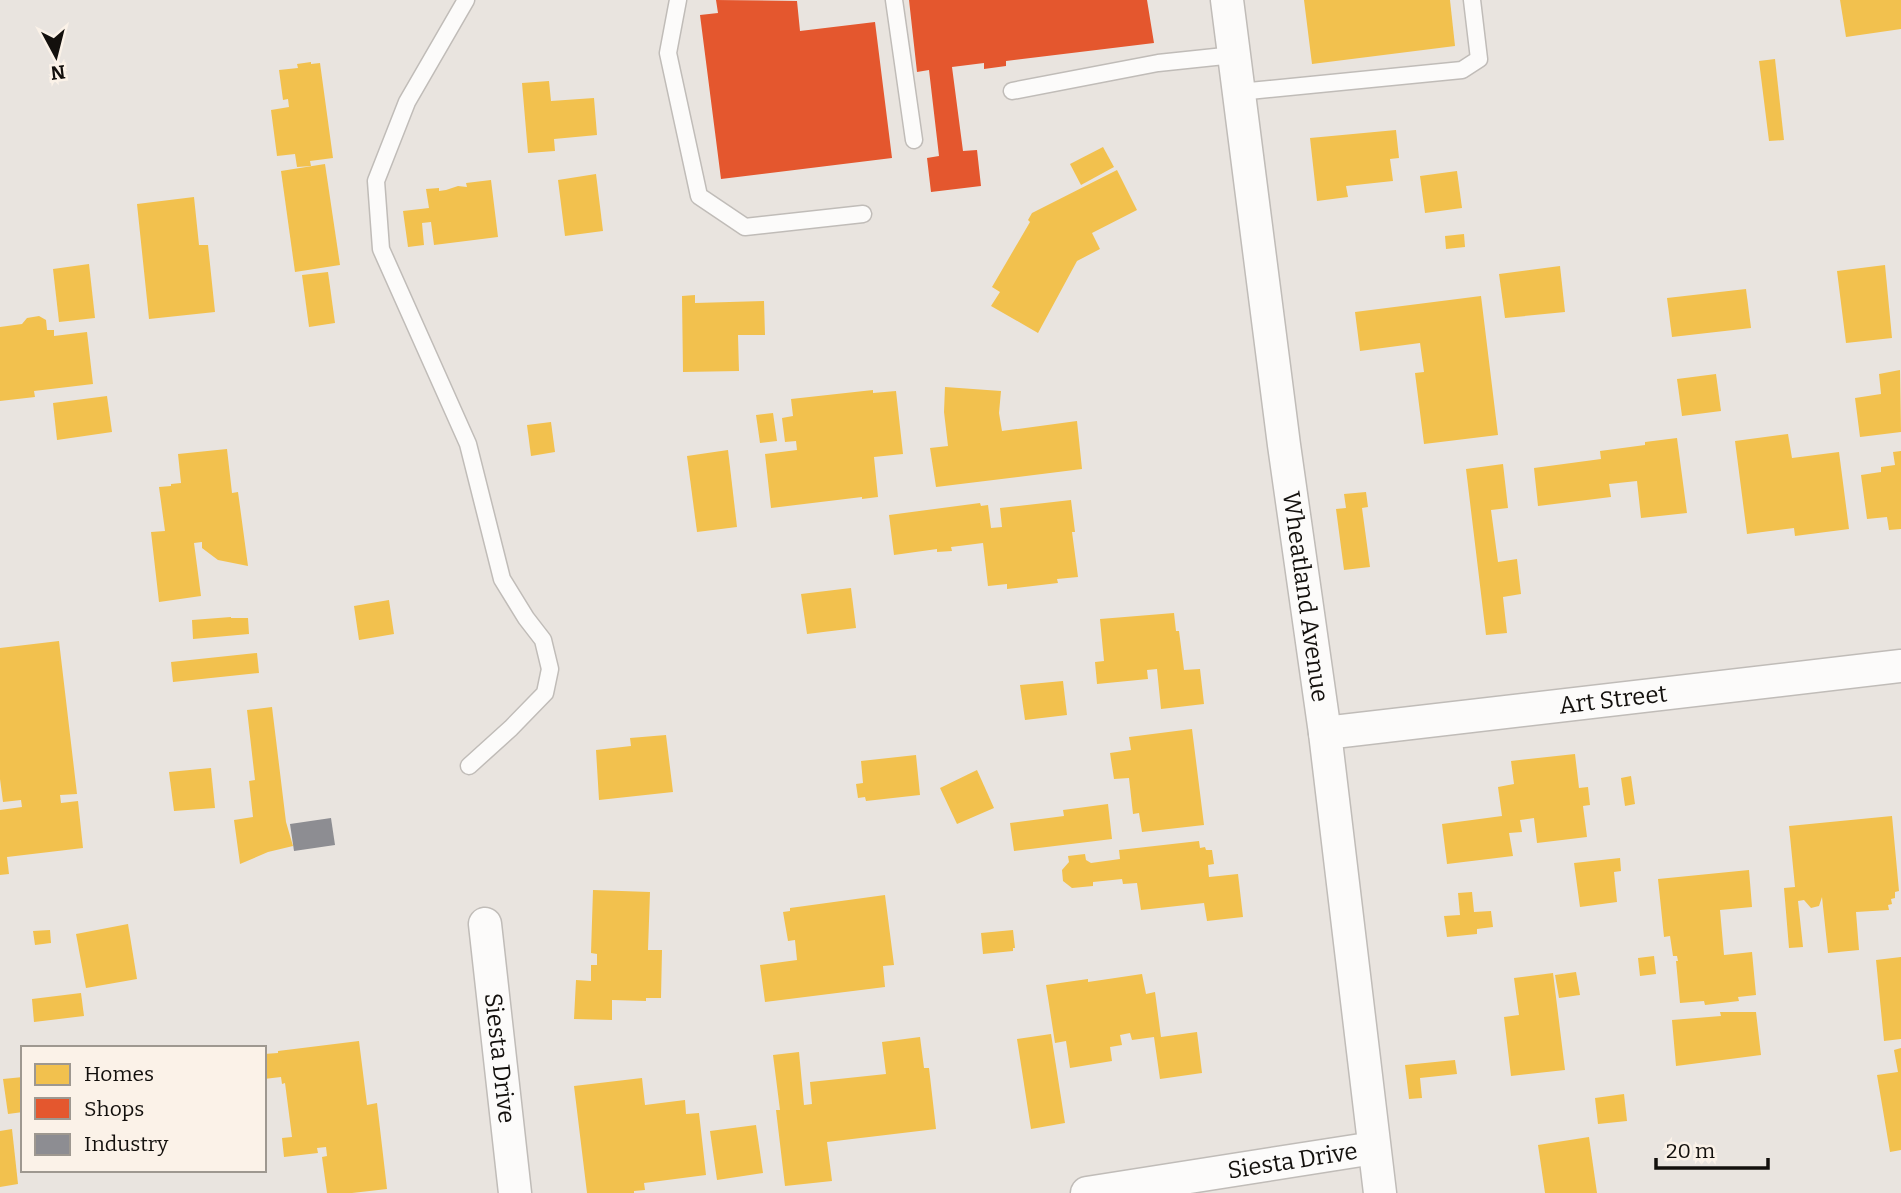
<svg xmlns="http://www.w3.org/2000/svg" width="1901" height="1193" viewBox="0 0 1901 1193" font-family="Bitter,serif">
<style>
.homes{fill:#f2c14e}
.shops{fill:#e4572e}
.industry{fill:#8d8d92}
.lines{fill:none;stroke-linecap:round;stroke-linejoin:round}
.service-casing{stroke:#c0bcb8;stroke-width:19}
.minor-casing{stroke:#c0bcb8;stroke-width:35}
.service{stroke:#fcfbfa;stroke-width:16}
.minor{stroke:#fcfbfa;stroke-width:32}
.labels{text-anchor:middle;stroke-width:7;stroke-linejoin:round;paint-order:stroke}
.street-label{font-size:24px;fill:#13100d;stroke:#fbf2e8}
</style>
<rect width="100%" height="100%" fill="#e9e4df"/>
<g class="homes">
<polygon points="1304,0 1450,0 1455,46 1312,64"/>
<polygon points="1840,0 1901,0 1901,29 1846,37"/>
<polygon points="1775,59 1784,140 1769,141 1759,61"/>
<polygon points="311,62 311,64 320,63 333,158 310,161 311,166 297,167 295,154 277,156 271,110 289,107 288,99 283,100 279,70 298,68 297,64"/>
<polygon points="549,81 551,101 594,98 597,135 554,139 555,151 528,153 522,83"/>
<polygon points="1396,130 1399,158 1390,159 1393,181 1346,186 1348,197 1317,201 1310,138"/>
<polygon points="1103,147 1114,167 1081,185 1070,164"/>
<polygon points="325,164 340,265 295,272 281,171"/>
<polygon points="1117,170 1137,210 1092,233 1100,249 1077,261 1038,333 991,306 1000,292 992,287 1030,222 1028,220 1032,213"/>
<polygon points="1457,171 1462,208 1425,213 1420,176"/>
<polygon points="596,174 603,231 565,236 558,180"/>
<polygon points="491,180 498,237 434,245 431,222 422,223 424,245 408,247 403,211 429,208 426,189 439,188 439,191 446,190 458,186 467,187 466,183"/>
<polygon points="194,197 199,245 208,245 215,312 149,319 137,204"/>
<polygon points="1464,234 1465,247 1446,249 1445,236"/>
<polygon points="89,264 95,318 59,322 53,269"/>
<polygon points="1885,265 1892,338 1846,343 1837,271"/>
<polygon points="1560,266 1565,312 1505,318 1499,274"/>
<polygon points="328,272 335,323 309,327 302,275"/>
<polygon points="1746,289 1751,328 1672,337 1667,298"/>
<polygon points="695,295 695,303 764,301 765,335 738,335 739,371 683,372 682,296"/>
<polygon points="1481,296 1498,435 1424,444 1415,373 1424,372 1420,343 1360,351 1355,312"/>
<polygon points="39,316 46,320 47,330 54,330 54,336 87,332 93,384 34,391 35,397 0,401 0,327 22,324 27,318"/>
<polygon points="1900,370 1901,432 1860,437 1855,398 1881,394 1879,374"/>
<polygon points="1716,374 1721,411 1682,416 1677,379"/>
<polygon points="945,387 1001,391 999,413 1002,431 1077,421 1082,469 936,487 930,448 948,446 944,412"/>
<polygon points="873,390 873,393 896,391 903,454 874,457 878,497 862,499 862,497 771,508 765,454 797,450 796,441 785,442 782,418 793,416 791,399"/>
<polygon points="107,396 112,432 57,440 53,403"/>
<polygon points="773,413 777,441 760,443 756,415"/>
<polygon points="551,422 555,452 531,456 527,425"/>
<polygon points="1788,434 1792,458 1839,452 1849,529 1795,536 1794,528 1747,534 1735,441"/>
<polygon points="1677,438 1687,513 1641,518 1637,481 1609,484 1611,497 1538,506 1534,468 1601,459 1600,451 1645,445 1645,442"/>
<polygon points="227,449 232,493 238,492 248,566 218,560 202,548 202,542 194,543 201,596 159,602 151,532 165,531 159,487 171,486 171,484 181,483 178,454"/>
<polygon points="728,450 737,527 697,532 687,456"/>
<polygon points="1901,451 1901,529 1889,530 1887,517 1867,519 1861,475 1881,472 1881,467 1895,465 1893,452"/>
<polygon points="1503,464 1508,508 1491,510 1498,562 1517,559 1521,594 1503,597 1507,633 1486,635 1466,469"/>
<polygon points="1366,492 1368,507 1362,508 1370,567 1344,570 1336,509 1346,508 1344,494"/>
<polygon points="1071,500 1075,532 1072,532 1078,577 1057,579 1058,583 1007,589 1007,584 988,586 983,543 951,547 952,551 937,552 937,549 894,555 889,515 980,503 981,506 988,505 991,528 1002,527 1000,508"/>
<polygon points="851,588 856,628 807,634 801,594"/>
<polygon points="389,600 394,634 359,640 354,606"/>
<polygon points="1174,613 1176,631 1179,631 1184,670 1200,669 1204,704 1161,709 1157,669 1147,670 1148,679 1097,684 1095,662 1104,661 1100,619"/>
<polygon points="231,617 231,618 248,618 249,634 193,639 192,620"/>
<polygon points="59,641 77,794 60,795 61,803 78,801 83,848 7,857 9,874 0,875 0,810 22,807 21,800 3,802 0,779 0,648"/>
<polygon points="257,653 259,673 173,682 171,662"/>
<polygon points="1063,681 1067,715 1025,720 1020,685"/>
<polygon points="272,707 286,822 293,846 268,852 240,864 234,820 253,817 249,781 255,780 247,710"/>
<polygon points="1192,729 1204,825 1142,832 1139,813 1133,814 1129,778 1114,779 1110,753 1131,750 1129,737"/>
<polygon points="666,735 673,792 599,800 596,750 631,746 630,738"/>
<polygon points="1575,754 1579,788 1588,787 1590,805 1583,806 1587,837 1537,843 1534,818 1520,820 1522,832 1509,833 1513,856 1447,864 1442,824 1502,816 1498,787 1514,784 1511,761"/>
<polygon points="916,755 920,795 866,801 865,797 858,798 856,784 863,783 861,761"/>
<polygon points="211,768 215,808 174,811 169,772"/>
<polygon points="977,770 994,808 957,824 940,788"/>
<polygon points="1631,776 1635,804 1625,806 1621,778"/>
<polygon points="1108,804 1112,839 1014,851 1010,823 1064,816 1063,810"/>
<polygon points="1892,816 1899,891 1895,892 1895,898 1891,899 1892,904 1888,905 1889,910 1856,912 1859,950 1828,953 1822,897 1819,906 1811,908 1804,900 1798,901 1803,947 1789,948 1784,888 1795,887 1789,826"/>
<polygon points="1199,841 1200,848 1205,847 1206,850 1212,850 1214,864 1208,865 1209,877 1238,874 1243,917 1207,921 1204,903 1141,910 1137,883 1123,884 1122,879 1093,882 1093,886 1072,888 1063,881 1062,870 1069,862 1068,856 1085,854 1086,860 1091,863 1120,859 1119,850"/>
<polygon points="1620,858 1621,871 1614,872 1617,902 1580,907 1574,863"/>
<polygon points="1749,870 1752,907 1720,910 1724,955 1752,952 1756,995 1738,997 1739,1001 1705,1005 1704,1001 1680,1003 1676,961 1678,961 1677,956 1673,956 1670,936 1664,937 1658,879"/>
<polygon points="593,890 650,892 648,950 662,950 661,998 646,998 646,1001 612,1000 612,1020 574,1019 576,980 591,981 591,965 597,965 597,954 591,953"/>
<polygon points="1472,892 1474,912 1491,911 1493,927 1477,929 1477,934 1447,937 1444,916 1460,915 1458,893"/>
<polygon points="885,895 894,965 883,966 885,987 765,1002 760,965 797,960 795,940 788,941 783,912 790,911 790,908"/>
<polygon points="128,924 137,979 86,988 76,934"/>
<polygon points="50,930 51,943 35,945 33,931"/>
<polygon points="1013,930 1015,948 1013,948 1013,951 983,954 981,933"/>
<polygon points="1654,956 1656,974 1640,976 1638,958"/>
<polygon points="1901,957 1901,1039 1884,1041 1876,960"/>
<polygon points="1576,972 1580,995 1559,998 1555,975"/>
<polygon points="1553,973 1565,1070 1511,1076 1504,1017 1519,1015 1514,978"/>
<polygon points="1142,974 1146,994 1155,992 1161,1037 1197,1032 1202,1073 1160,1079 1154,1037 1132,1040 1130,1033 1120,1035 1122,1045 1110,1047 1112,1061 1070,1068 1066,1041 1055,1043 1046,985 1088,979 1088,982"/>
<polygon points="81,993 84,1016 34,1022 32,999"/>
<polygon points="1720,1012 1756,1012 1761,1055 1676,1066 1672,1020 1721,1016"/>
<polygon points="1051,1034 1065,1123 1031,1129 1017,1039"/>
<polygon points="920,1037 924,1068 929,1068 936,1129 827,1142 832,1181 785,1186 776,1110 780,1110 773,1055 799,1052 804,1105 812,1104 810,1082 886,1074 882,1042"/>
<polygon points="359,1041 367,1105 377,1103 387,1189 352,1193 327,1193 322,1157 327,1156 326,1147 317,1148 318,1153 284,1157 282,1138 292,1137 285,1083 282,1084 281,1077 264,1079 264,1054 278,1053 278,1051"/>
<polygon points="1901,1048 1901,1150 1890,1152 1877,1075 1898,1072 1894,1050"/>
<polygon points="1455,1060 1457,1074 1420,1078 1422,1098 1409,1099 1405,1065"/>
<polygon points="23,1077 23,1112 8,1114 3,1079"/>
<polygon points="642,1078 645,1105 685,1100 686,1114 699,1113 706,1175 644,1183 645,1190 634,1191 634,1193 587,1193 574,1086"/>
<polygon points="1624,1094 1627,1121 1598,1124 1595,1098"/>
<polygon points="756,1125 763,1173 717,1180 710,1131"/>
<polygon points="12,1129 18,1184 0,1187 0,1131"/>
<polygon points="1589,1137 1597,1193 1545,1193 1538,1145"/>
</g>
<g class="shops">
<polygon points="716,0 797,1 800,31 875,22 892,158 721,179 700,15 718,13"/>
<polygon points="909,0 1147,0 1154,43 1006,61 1006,66 984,69 984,63 952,67 963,151 977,150 981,186 931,192 927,158 939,156 929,70 917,72"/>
</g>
<polygon class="industry" points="331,818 335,845 294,851 290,824"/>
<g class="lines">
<g class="service-casing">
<g id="service">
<polyline points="466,0 407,102 376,181 381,249 468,444 502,579 526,618 543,640 550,669 545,693 511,728 469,766"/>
<polyline points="678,0 668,53 699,196 745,227 863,214"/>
<polyline points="894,0 914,140"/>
<polyline points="1012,91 1158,63 1234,55"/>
<polyline points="1239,92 1462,70 1479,59 1472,0"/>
</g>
</g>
<g class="minor-casing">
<g id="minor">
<path id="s1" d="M1227 0 1284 445 1325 733 1380 1193"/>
<path id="s2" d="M1325 733 1901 666"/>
<path id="s3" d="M485 924 515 1193"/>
<path id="s4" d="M1087 1193 1374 1148"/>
</g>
</g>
<use href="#service" class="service"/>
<use href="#minor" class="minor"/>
</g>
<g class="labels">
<g class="street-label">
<text dy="8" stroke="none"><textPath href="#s1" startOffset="602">Wheatland Avenue</textPath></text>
<text dy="8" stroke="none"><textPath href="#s2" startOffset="290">Art Street</textPath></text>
<text dy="8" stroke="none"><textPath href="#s3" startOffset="135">Siesta Drive</textPath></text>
<text dy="8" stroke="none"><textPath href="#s4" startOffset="208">Siesta Drive</textPath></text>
</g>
</g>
<rect x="21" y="1046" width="245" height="126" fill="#fbf2e8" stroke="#9e9890" stroke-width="2"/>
<rect x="35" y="1064" width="35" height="21" fill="#f2c14e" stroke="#9e9890" stroke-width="2"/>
<text x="84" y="1081" font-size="21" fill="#13100d">Homes</text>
<rect x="35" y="1098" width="35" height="21" fill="#e4572e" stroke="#9e9890" stroke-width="2"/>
<text x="84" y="1116" font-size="21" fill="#13100d">Shops</text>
<rect x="35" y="1134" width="35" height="21" fill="#8d8d92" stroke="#9e9890" stroke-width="2"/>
<text x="84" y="1151" font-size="21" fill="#13100d">Industry</text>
<g transform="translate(56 56) rotate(173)" stroke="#fbf2e8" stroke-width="5" paint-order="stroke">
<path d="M0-5L12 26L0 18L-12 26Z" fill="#13100d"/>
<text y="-10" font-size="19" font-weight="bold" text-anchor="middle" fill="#13100d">N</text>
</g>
<path d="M1656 1158v10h112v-10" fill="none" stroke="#13100d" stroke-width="3.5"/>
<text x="1666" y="1158" font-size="21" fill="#13100d" stroke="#fbf2e8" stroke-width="5" paint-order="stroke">20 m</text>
</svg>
